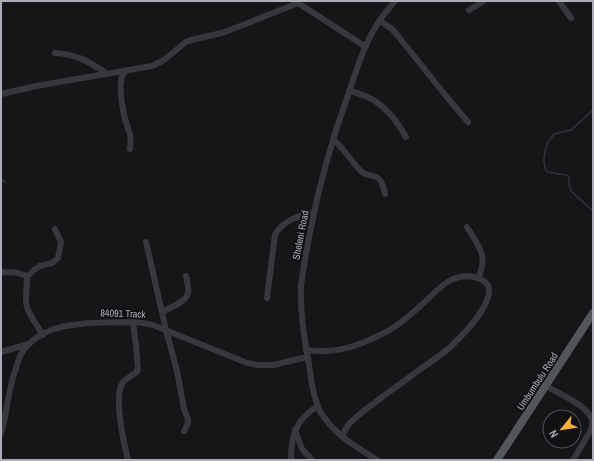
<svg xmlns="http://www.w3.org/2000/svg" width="594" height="461" viewBox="0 0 594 461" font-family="'Archivo Narrow',sans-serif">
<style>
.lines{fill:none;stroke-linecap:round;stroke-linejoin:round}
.stream{stroke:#2c353c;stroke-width:1.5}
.minor{stroke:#37383d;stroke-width:6}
.major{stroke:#53555c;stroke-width:8}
.labels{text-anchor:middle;stroke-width:4;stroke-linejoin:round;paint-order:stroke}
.street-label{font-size:10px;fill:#a8adb8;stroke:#111113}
</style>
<rect width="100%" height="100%" fill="#161618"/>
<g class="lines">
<g class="stream">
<path d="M593 110 571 130 554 134C552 137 550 139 548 142 544 150 542 165 547 172L566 175 569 177V184L571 191 593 211"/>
<polyline points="1,178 3,181 6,182"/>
</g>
<g class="minor">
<polyline points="295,1 366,47"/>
<polyline points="559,1 571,18"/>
<polyline points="469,10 484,1"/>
<polyline points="380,21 392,29 398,36 446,96 468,122"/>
<path d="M55 53C76 54 88 61 106 73"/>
<path d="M125 71C123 74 121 78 121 82 119 93 123 109 125 119 129 133 132 134 130 149"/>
<path d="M349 91C377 96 393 114 406 137"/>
<polyline points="1,94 36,86 152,66 164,60 186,42 191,40 222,33 243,25 298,3"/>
<path d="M333 139C344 148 351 162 362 172 367 176 375 175 379 179 383 183 384 189 385 194"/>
<path d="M467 227C478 245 489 256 478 278"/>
<polyline points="146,242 166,330 177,371 184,409 188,419 188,423 184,431"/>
<path d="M1 272C10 273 20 271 27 277 27 284 26 292 26 300 26 312 37 325 43 335"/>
<polyline points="27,277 34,270 40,266 52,263 58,258 61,242 55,229"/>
<path d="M267 298 275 235C283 220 299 216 314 212"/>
<path d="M162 312C170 308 186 302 188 293 189 287 187 281 186 276"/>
<path d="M306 350C338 354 359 346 388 331 404 322 417 309 430 297 436 291 442 285 449 281 461 274 479 274 488 285 495 304 460 338 447 350 434 360 420 369 407 379 389 392 370 405 353 420 347 425 345 430 342 437"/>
<polyline points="1,352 29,344"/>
<path d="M546 386C558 393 584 404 591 417 593 421 593 425 591 430L573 460"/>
<polyline points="295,430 302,449 312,460"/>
<path d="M1 434C7 413 8 391 15 371 17 366 18 361 20 356 41 317 100 323 138 322L153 325 247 363 258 365H273L307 357"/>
<path d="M128 460C124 444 113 396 123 382 127 377 134 376 138 370L136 345 133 322"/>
<path d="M291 460C291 435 296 419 318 406"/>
<path d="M377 460C355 446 333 434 320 411 313 396 311 380 309 364 304 338 300 312 301 286 303 268 307 250 310 232 319 186 331 142 347 98 356 72 364 43 380 20 385 13 390 7 395 1"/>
</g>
<polyline class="major" points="497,460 593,313"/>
</g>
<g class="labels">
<g class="street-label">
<text transform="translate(300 235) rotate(-79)" y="4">Sheleni Road</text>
<text transform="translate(123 313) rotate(2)" y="4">84091 Track</text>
<text transform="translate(537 381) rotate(-57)" y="4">Umbumbulu Road</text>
</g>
</g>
<rect width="594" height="461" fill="none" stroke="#a8adb8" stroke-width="4"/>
<g transform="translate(562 429) rotate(240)"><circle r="19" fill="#111113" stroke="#4d4f55"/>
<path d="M0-3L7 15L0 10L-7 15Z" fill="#f2b134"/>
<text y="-6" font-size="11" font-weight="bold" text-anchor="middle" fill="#a8adb8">N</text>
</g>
</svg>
